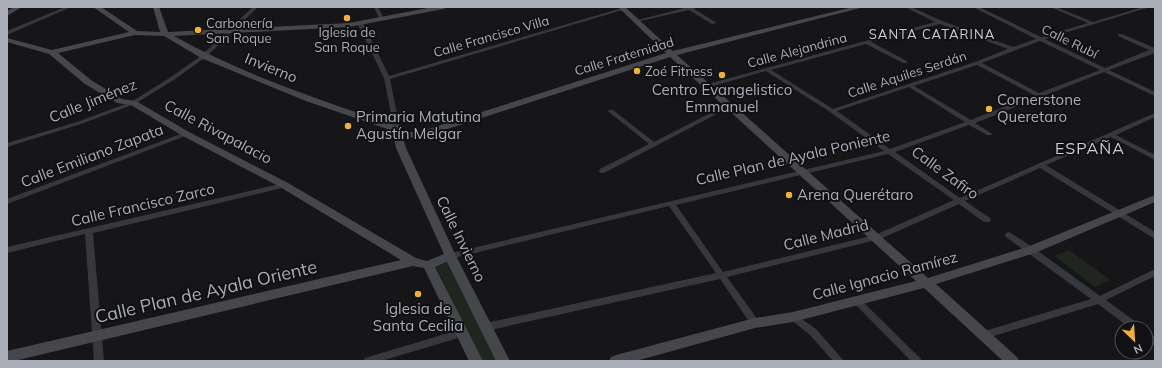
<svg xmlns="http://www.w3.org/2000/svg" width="1162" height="368" viewBox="0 0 1162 368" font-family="Mulish,sans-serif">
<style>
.green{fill:#1e261f}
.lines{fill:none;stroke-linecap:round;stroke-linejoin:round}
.street{fill:#37383d;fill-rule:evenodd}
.secondary{fill:#45474d;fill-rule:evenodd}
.poi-dot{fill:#f2b134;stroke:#111113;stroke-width:1.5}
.labels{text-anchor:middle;stroke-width:4;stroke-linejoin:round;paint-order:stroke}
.far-poi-label{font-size:13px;fill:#a8adb8;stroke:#111113;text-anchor:start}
.far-neighbourhood-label{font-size:13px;letter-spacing:1px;fill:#c9ccd4;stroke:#111113}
.far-street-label{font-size:13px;fill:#a8adb8;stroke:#111113}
.street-label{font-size:15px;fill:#a8adb8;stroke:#111113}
.poi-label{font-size:15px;fill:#a8adb8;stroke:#111113;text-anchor:start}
.neighbourhood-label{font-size:16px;letter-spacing:1px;fill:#c9ccd4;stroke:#111113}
.near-street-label{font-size:18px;fill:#a8adb8;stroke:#111113}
</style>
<rect width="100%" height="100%" fill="#161618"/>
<g class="green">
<polygon points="1069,250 1110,280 1095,287 1054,256"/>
<polygon points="447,263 497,361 481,361 436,267"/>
</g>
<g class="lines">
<g class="street">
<polygon points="65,7 71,7 7,35 7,31"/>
<polygon points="253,7 258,7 206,57 175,79 135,104 81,124 7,147 7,143 77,122 131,102 171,77 202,55"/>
<polygon points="374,7 378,7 384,19 384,20 380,20"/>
<polygon points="688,7 697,7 694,9 717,23 712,24 689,10 636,22 634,21"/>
<path d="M905 7H911L942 21 1013 47 1036 39 973 7H979L1041 37 1088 23 1050 7H1056L1093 22 1143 7H1150L1045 39 1105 68 1149 50 1118 36V34H1122L1155 48V53L1109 70 1155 92V96L1104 72 975 123 991 133 992 134 991 135H987L969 125 895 152 960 198 1155 113V117L1116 135 1155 155V160L1111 137 1046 165 1155 232V239L1040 168 965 201 990 218 991 220 990 222H984L959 204 880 239 727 277 758 320 759 323 758 326 755 327 752 326 720 279 486 331 483 330 482 327 483 324 486 323 716 273 669 206 450 259 447 258 446 256 447 254 884 151 830 112 766 71 706 88 703 86 704 85 935 22ZM940 24 1008 49 975 62 833 109 771 70 866 44 903 63H907V61L871 42ZM1040 41 1100 70 1039 93 982 63ZM977 65 1034 95 971 120 914 86ZM909 87 965 122 890 149 837 111ZM888 154 954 200 875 235 723 272 676 205Z"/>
<polygon points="622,8 626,9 390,79 400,129 397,131 394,129 384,78 357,23 360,21 363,23 389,76"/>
<polygon points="728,104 730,105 731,106 730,107 604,173 600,173 599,171 600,169 649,144 609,112 608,111 609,110 613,110 654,142"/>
<polygon points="186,132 188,133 189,134 188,135 7,204 7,199"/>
<polygon points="284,183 286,183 288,185 286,187 93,233 104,361 94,361 85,234 7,253 7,247"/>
<polygon points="1009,232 1034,248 1100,296 1155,269 1155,276 1106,300 1140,325 1141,328 1130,328 1098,304 984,339 981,338 980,335 981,332 1091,299 1006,237 1005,235 1006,233"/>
<polygon points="857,298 860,299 920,358 922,361 911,361 854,303 853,301 854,299"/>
<polygon points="793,313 796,315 816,329 844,361 833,361 810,335 790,319 789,317 790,315"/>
<polygon points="462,329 465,330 466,333 465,336 381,361 363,361 365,358 368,357"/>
<polygon points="1146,331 1155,337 1155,346 1146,340"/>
</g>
<g class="secondary">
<polygon points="14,7 22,7 7,16 7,11"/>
<path d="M93 7H101L137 31 160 32 153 7H159L168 32 349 23 433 7H447L444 9 349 27 174 36C245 76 324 101 400 127L402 132H419L666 53 618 7H625L673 51 853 7H864L677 55 928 278 1027 247 1155 195V202L1035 253 936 284 1017 357 1019 361H1003L924 288 793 322 755 328 636 361H609L611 357 616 355 755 318 793 312 916 281 670 57 423 137 403 138 406 148 456 256 510 361H496L447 262 435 267 483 361H469L424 268 413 266 14 361H7V351L401 260 280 187 183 136 131 105 117 103 85 84 49 54 7 42V38L52 50 129 32ZM135 35 164 36 201 58 306 101 393 131 396 148 444 254 427 261 416 258 288 183 189 132 136 101 122 99 91 80 58 53Z"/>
</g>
</g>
<g class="poi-dot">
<circle cx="347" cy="18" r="4"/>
<circle cx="198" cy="30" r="4"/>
<circle cx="637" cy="71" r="4"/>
<circle cx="722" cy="75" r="4"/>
<circle cx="989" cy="109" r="4"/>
<circle cx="348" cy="126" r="4"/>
<circle cx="789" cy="195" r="4"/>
<circle cx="418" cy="294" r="4"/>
</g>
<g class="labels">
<g class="far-poi-label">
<text x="206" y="28">Carbonería<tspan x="206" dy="15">San Roque</tspan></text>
<text x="347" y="37" text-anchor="middle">Iglesia de<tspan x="347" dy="15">San Roque</tspan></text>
<text x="645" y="76">Zoé Fitness</text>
</g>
<g class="far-neighbourhood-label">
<text x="932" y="39">SANTA CATARINA</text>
</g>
<g class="far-street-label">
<text transform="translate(491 36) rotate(-16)" y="5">Calle Francisco Villa</text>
<text transform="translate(1070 41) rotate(26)" y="5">Calle Rubí</text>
<text transform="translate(797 50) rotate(-15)" y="5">Calle Alejandrina</text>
<text transform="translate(624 56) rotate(-17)" y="5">Calle Fraternidad</text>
<text transform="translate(907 74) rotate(-18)" y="5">Calle Aquiles Serdán</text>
</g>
<g class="street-label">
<text transform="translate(271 68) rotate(22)" y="5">Invierno</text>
<text transform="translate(93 101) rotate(-22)" y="5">Calle Jiménez</text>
<text transform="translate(218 132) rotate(28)" y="5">Calle Rivapalacio</text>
<text transform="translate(92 156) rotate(-21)" y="5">Calle Emiliano Zapata</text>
<text transform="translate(793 158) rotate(-13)" y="5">Calle Plan de Ayala Poniente</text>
<text transform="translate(945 173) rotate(36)" y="5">Calle Zafiro</text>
<text transform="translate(143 205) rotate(-13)" y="5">Calle Francisco Zarco</text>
<text transform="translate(826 235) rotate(-14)" y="5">Calle Madrid</text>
<text transform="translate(461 239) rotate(64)" y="5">Calle Invierno</text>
<text transform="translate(885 276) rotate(-15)" y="5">Calle Ignacio Ramírez</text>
</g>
<g class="poi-label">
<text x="722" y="95" text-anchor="middle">Centro Evangelistico<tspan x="722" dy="17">Emmanuel</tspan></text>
<text x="997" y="105">Cornerstone<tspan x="997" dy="17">Queretaro</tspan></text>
<text x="356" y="122">Primaria Matutina<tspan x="356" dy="17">Agustín Melgar</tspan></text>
<text x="797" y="200">Arena Querétaro</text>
<text x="418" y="314" text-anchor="middle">Iglesia de<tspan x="418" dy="17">Santa Cecilia</tspan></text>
</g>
<g class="neighbourhood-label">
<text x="1090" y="154">ESPAÑA</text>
</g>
<g class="near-street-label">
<text transform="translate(206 292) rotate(-13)" y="6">Calle Plan de Ayala Oriente</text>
</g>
</g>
<rect width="1162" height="368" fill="none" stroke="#a8adb8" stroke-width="16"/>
<g transform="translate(1134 340) rotate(155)"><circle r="19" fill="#111113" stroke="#4d4f55"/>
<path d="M0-3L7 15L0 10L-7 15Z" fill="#f2b134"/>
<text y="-6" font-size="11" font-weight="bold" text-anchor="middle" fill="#a8adb8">N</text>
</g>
</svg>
